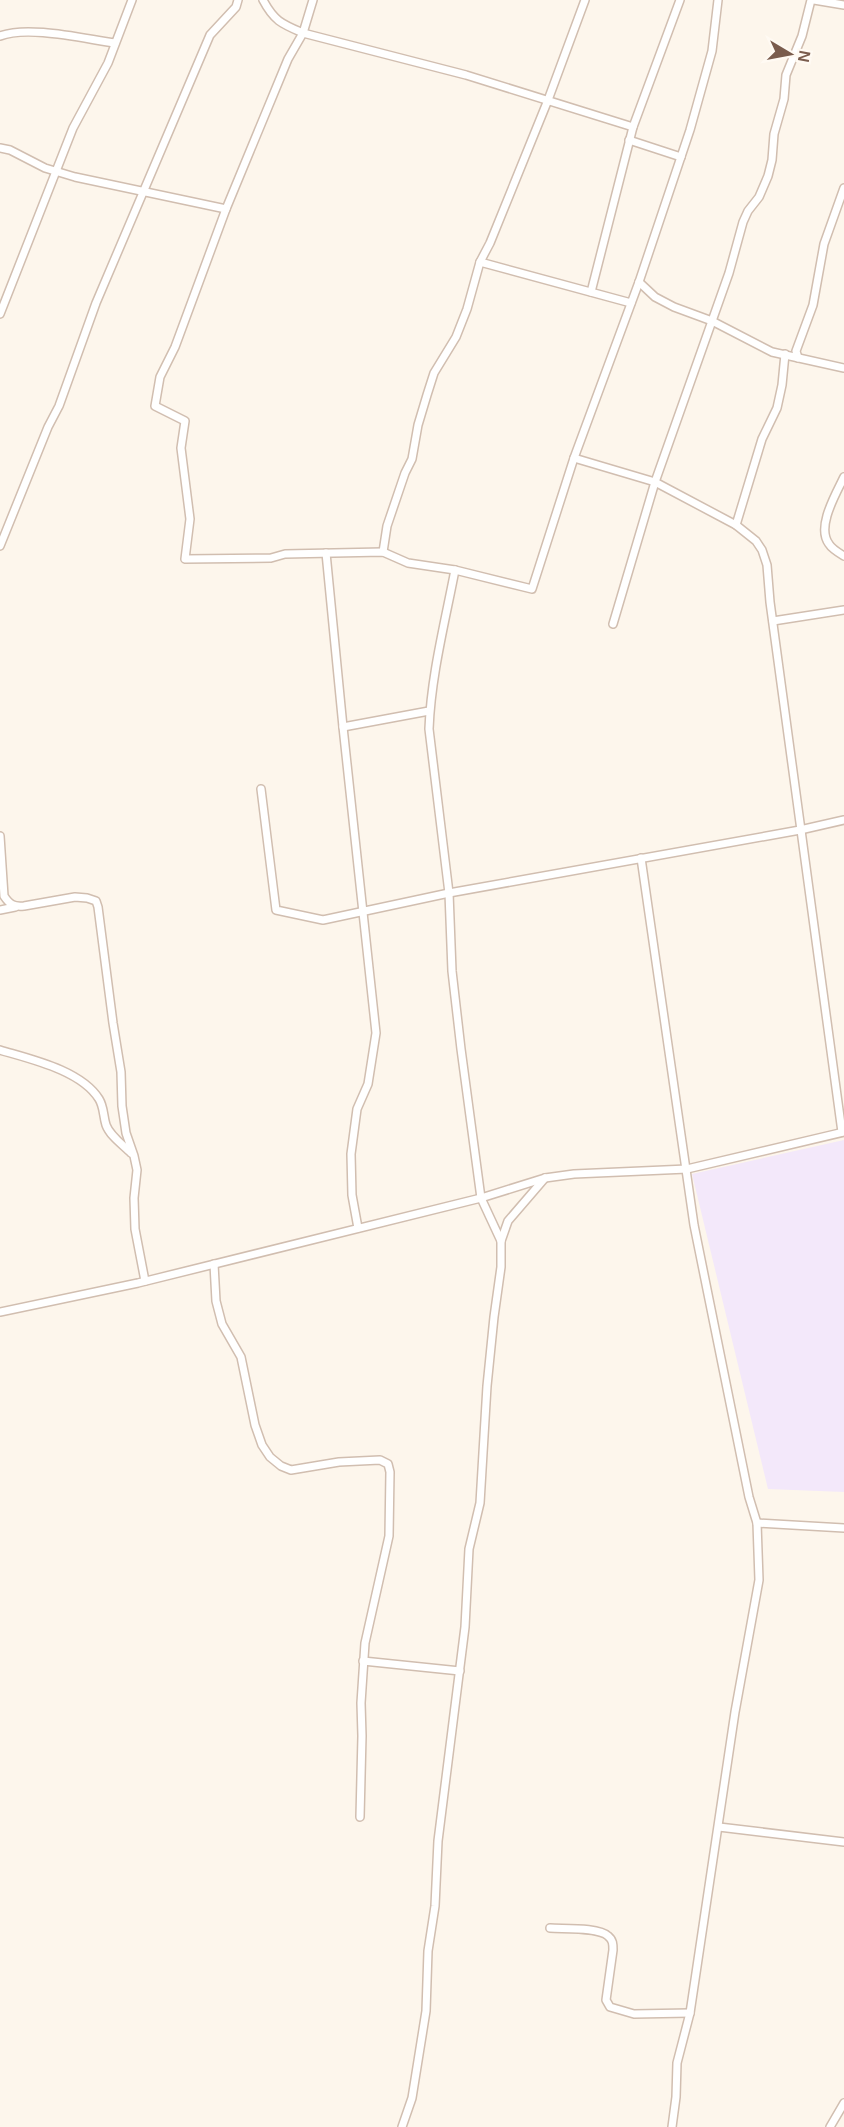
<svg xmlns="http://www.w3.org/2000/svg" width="844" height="2127" viewBox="0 0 844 2127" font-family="Helvetica,sans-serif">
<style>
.education{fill:#f3e8fa}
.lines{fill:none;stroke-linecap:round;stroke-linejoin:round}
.street-casing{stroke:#d1beb0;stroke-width:10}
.street{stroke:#fff;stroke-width:7}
</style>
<rect width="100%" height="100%" fill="#fdf6ec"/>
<polygon class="education" points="844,1140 844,1492 768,1489 692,1174"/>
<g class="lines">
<g class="street-casing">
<g id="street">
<path d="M263 0C274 21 282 24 303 33L466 75 633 127"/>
<polyline points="313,0 303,33 288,59 226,209 175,347 160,377 155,406 185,421 181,448 190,519 185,559 271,558 285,554 383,552 408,563 455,570 532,589 574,458 639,282 690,130 712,51 718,0"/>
<polyline points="814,0 844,5"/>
<path d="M0 36C28 25 85 39 115 43"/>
<polyline points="629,140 681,157"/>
<polyline points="0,148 10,150 45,168 75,177 226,209"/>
<polyline points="480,262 631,303"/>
<polyline points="639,282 655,297 674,307 712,321 772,352 844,368"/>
<polyline points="591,292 633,127 680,0"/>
<polyline points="0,314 73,128 108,63 132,0"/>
<polyline points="785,354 782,385 777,408 762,439 736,525 756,541 762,550 767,565 770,602 842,1132"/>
<polyline points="798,358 796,351 813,305 824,244 844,188"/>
<polyline points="574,458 655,482 736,525"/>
<path d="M844 477C836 494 816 527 829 544 832 549 839 553 844 556"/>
<polyline points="0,546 48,427 59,406 96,303 210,35 236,7 238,0"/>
<polyline points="383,552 387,526 405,473 412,459 418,425 427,395 434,373 456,337 467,309 480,262 490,243 548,100 585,0"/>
<polyline points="326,553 343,727 376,1033 368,1084 357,1109 351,1154 352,1195 358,1228"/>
<path d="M455 570C445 622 431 676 429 729L449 893 452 971 461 1049 481 1198 501 1241"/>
<polyline points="773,621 844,610"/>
<polyline points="613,624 655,482 729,273 743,222 748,211 759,197 768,176 772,160 774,134 784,99 786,75 802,36 811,0"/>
<polyline points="343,727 429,711"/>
<polyline points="261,789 276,910 323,920 449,893 800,830 844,820"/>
<path d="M0 836 4 896C10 905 14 907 24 906L75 897 87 898 96 901 98 907 113 1023 121 1072 122 1106 126 1133 134 1156 137 1170 134 1198 135 1229 145 1281"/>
<polyline points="641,858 694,1225 749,1497 757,1523 759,1580 735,1712 696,1973 690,2013 677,2063 676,2097 672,2127"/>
<polyline points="0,910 15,907"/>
<path d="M0 1050C30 1059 81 1070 99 1099 104 1107 103 1115 106 1125 110 1136 123 1145 131 1153"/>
<polyline points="214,1264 216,1301 222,1324 241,1357 255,1425 262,1445 270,1457 281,1466 291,1470 339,1462 380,1460 388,1464 390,1472 389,1536 365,1643 361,1703 362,1736 360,1817"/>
<polyline points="0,1312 138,1283 481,1198 545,1178 574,1174 687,1169 844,1132"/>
<polyline points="757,1523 844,1528"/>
<polyline points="363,1661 460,1671"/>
<polyline points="719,1827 844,1842"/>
<path d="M550 1928C564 1929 599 1927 608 1936 613 1940 613 1944 613 1950L606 2000 610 2007 634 2014 690 2013"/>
<polyline points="402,2127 412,2098 426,2011 428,1951 435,1906 438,1841 465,1627 469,1549 480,1503 487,1386 494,1317 501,1267 501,1241 508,1221 545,1178"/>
<polyline points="830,2127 844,2103"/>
</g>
</g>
<use href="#street" class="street"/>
</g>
<g transform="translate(790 54) rotate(100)" stroke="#fffaf3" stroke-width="4.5" paint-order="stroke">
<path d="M0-4.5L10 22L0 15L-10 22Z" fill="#7a5c4d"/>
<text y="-9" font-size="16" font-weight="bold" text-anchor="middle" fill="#7a5c4d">N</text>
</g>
</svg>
